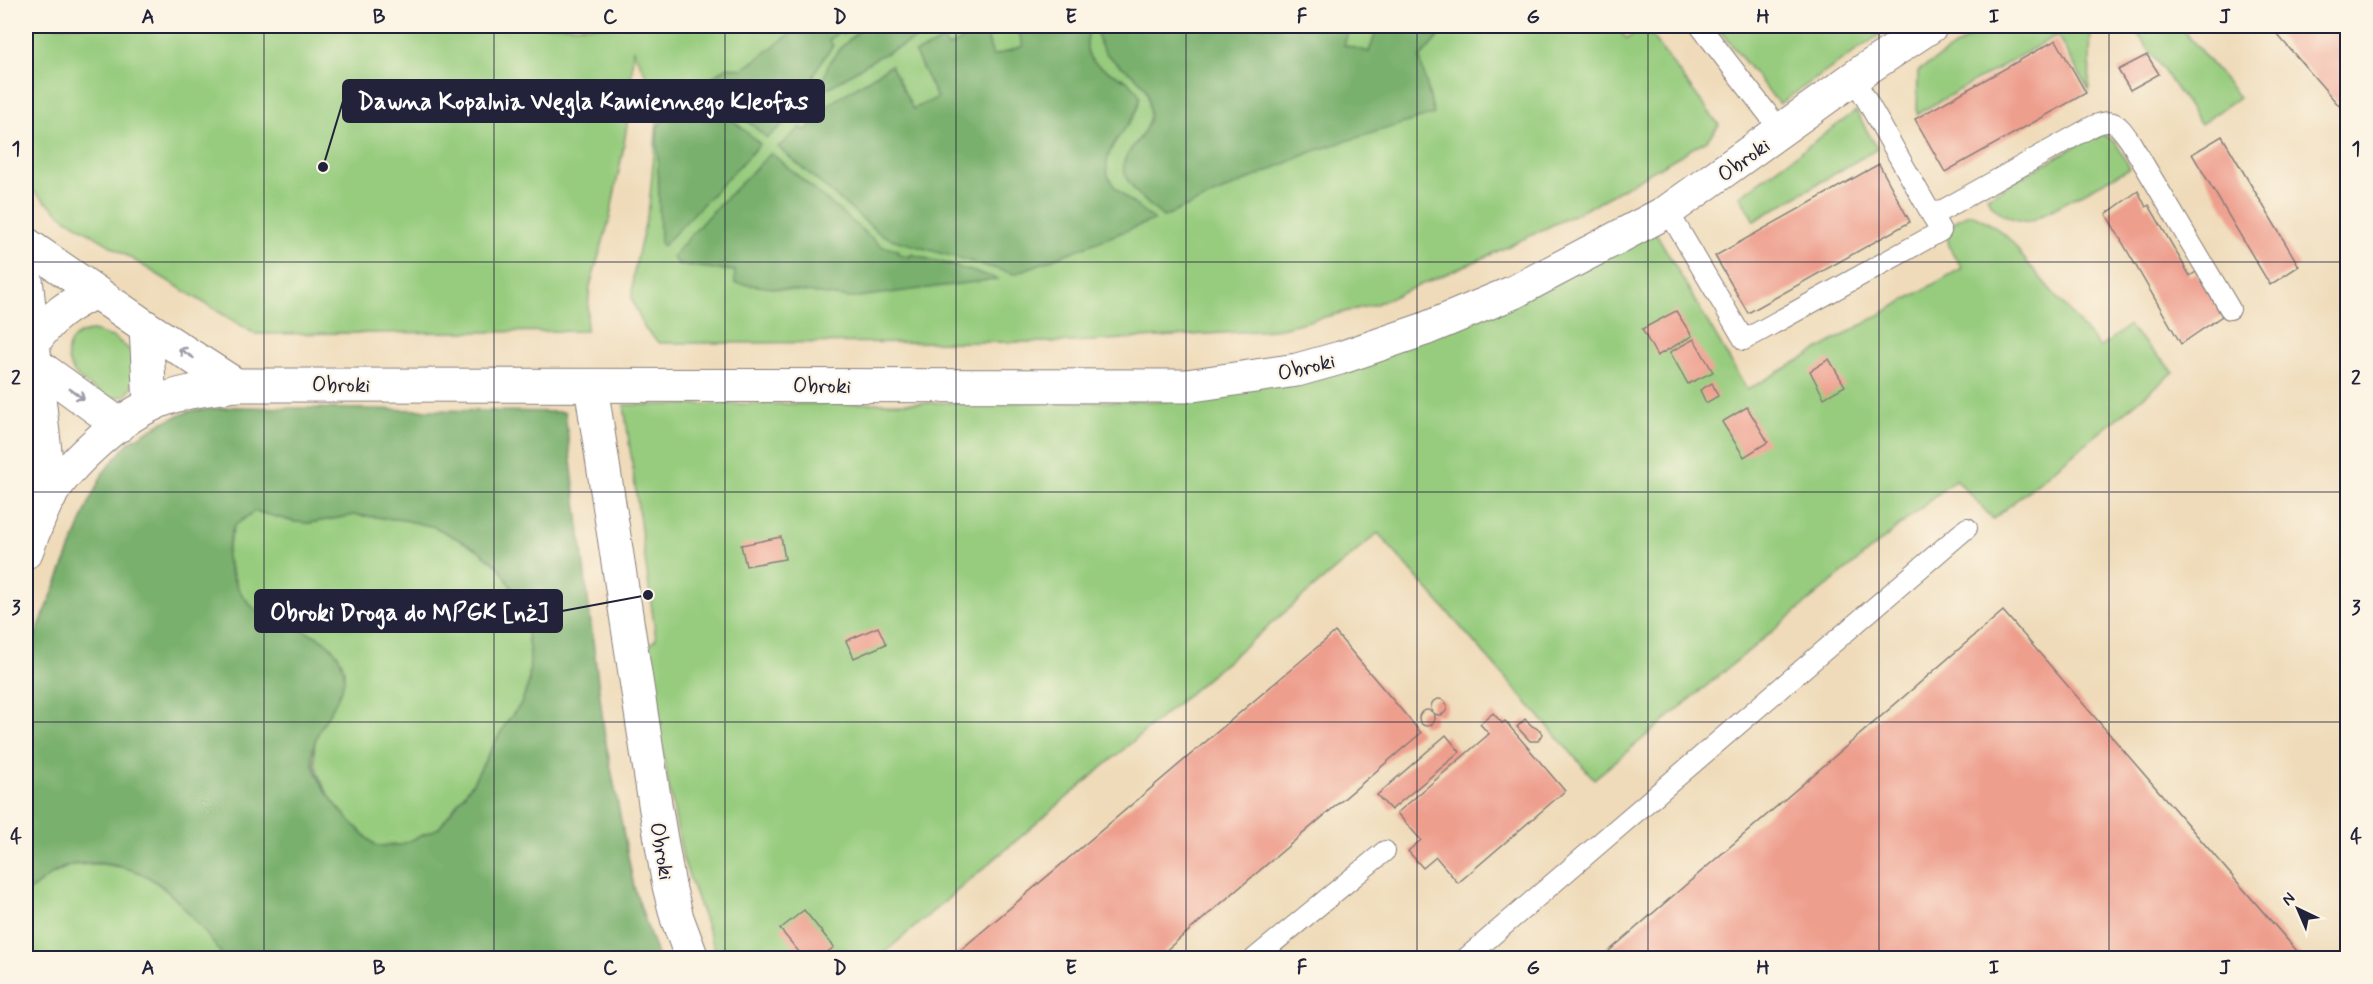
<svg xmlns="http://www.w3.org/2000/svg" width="2373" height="984" viewBox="0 0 2373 984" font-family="Mynerve,sans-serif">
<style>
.green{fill:#97cc7e;stroke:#5c775c;stroke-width:1.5}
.forest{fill:#79b06d;stroke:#4e6954;stroke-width:1.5;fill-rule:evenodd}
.building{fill:#ee9e8d}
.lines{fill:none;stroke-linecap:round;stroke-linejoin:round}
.lane-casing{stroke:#887e7a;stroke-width:22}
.street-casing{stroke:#887e7a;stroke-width:35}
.lane{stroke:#fff;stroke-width:20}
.street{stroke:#fff;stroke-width:33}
.oneway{stroke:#9c9ca7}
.grid{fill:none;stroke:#22223b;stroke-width:1.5;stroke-opacity:0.55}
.labels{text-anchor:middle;stroke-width:4.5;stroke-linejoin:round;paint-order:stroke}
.street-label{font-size:22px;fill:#22223b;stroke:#fcf5e5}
.leader{fill:none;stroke:#22223b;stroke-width:2}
.callout-dot{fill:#22223b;stroke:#fcf5e5;stroke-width:2}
.callout{fill:#22223b;stroke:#22223b;stroke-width:2}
.callout-label{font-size:24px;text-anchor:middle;font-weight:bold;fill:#fff}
.neatline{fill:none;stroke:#22223b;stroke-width:2}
.grid-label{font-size:20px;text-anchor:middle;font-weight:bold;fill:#22223b}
</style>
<rect width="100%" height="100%" fill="#fcf5e5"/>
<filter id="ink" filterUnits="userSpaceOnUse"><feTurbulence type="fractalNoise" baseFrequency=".0167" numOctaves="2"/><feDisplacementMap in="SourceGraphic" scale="12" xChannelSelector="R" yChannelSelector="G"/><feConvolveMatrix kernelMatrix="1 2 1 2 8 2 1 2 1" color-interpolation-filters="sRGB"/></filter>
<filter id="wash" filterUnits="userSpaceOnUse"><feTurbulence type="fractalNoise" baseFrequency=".008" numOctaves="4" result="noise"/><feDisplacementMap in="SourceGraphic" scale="24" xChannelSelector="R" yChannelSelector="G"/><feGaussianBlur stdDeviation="1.35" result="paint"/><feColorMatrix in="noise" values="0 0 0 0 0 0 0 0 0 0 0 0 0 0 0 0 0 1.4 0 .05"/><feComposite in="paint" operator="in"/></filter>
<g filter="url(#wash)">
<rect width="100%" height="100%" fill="#efdbba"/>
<g class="green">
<polygon points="26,26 1615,26 1627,39 1644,26 1719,125 1707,140 1594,205 1490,255 1376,304 1273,330 1074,342 659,343 645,329 632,300 633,276 649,207 658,111 648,79 633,50 630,105 623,150 609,221 590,286 586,331 255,334 65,218 26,185"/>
<polygon points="1716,26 1892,26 1779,104"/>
<polygon points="1987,26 2091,26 2089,90 2057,35 1917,114 1918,71"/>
<polygon points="2132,26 2180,26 2239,97 2201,124"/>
<polygon points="1856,111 1877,149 1754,221 1740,196"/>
<path d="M2103 134 2116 143 2130 168 2031 221C2014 222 1994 213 1987 197L2095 135Z"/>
<path d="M1971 214C1990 222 2012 237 2021 255L2100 348 2128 326 2174 372 1993 519 1956 479 1594 779 1378 533 878 958H721L715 950 683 859 643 650 656 639 624 405 1181 401 1656 233 1747 390 1962 268C1958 260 1949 251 1948 241 1945 227 1959 216 1971 214Z"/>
<path d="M93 331 115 338 132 352 136 380 126 396 108 398C99 392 88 386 80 379 60 361 64 332 93 331Z"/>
<path d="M255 511 295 522 309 523 355 515 404 520 435 527 477 549 499 567 524 608 530 657 529 682 521 704 506 723 472 784 439 828 400 845 376 846C348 820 308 784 315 742 316 733 322 724 327 717L303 630 275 622 255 610 239 591 226 555 234 526Z"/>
<path d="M102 864C112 866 124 867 134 870 166 882 206 930 224 958H26V894L46 878 71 865Z"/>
</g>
<g class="forest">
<polygon points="801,26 852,26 843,34 839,31 829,41 833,45 817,68 802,108 767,138 703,83 728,67 743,69"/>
<path d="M864 26H943L876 58 827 89 824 84C823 60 848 41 864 26Z"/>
<path d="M980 26H984L993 56 1023 46 1017 26H1089C1089 33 1086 41 1087 49 1089 73 1135 73 1140 98 1138 113 1130 121 1121 134 1086 178 1122 193 1154 220L1014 274 891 239 879 233 778 147 801 127 805 131 815 122 812 118 837 99 891 65 913 109 937 98 915 53 944 40 948 47 963 40 961 33Z"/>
<path d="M1097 26H1350L1344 45 1369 52 1378 26H1412L1439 36 1420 58 1434 114 1314 151 1163 217C1153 208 1141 199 1133 188 1107 155 1142 148 1149 120 1150 114 1149 103 1148 97 1143 66 1096 68 1097 26Z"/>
<polygon points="695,87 760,144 663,246 660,243 657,128 683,94"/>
<polygon points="771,153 881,246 898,250 897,253 910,257 911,254 999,279 850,298 735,283 735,271 679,265 672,257 707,217"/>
<path d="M235 407 565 412 605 738 634 887 658 958H224C210 938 183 904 164 888 142 868 101 859 72 865 55 868 39 884 26 894V659L88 505 103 473 128 443 159 424 190 411ZM255 511 295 522 309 523 355 515 404 520 435 527 477 549 499 567 524 608 530 657 529 682 521 704 506 723 472 784 439 828 400 845 376 846C355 827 319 792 313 763 306 723 364 692 337 654 322 633 300 630 278 623 250 613 231 585 227 557 226 548 231 535 234 526Z"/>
</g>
<g id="blocks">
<g class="building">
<polygon points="2270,26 2348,26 2348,116"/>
<polygon points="2056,40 2086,93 1945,172 1915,119"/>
<polygon points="2147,55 2159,74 2130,90 2118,70"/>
<polygon points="2222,136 2299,266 2270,285 2192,154"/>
<polygon points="1879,164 1910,222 1748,313 1715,256"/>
<polygon points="2138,191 2146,207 2149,205 2190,276 2196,272 2222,316 2181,344 2106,214"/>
<polygon points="1676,311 1692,336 1657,356 1642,329"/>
<polygon points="1694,339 1713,372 1688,384 1670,352"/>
<polygon points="1829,359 1845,386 1824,398 1810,371"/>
<polygon points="1712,383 1718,396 1706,403 1700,390"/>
<polygon points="1747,407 1768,442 1744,457 1722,422"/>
<polygon points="781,537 785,559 746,566 741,545"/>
<polygon points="2003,611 2303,958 1601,958"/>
<polygon points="878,627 886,644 854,658 846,641"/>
<polygon points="1335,632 1421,733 1157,958 951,958"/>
<circle cx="1439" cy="707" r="8"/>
<circle cx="1427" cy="718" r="8"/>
<polygon points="1493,713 1502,723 1505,721 1565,791 1458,883 1436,857 1423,868 1408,851 1421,840 1397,813 1489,734 1480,724"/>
<polygon points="1525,719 1532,726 1540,730 1542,734 1538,741 1530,741 1517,727"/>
<polygon points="1446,735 1460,752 1391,810 1377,795"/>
<polygon points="804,910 834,947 820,958 804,958 780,929"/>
</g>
</g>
</g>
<g filter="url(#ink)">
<use href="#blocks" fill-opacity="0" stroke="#887e7a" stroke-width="1.5"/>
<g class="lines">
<g class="lane-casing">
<g id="lane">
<polyline points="1700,26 1781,131"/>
<polyline points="1668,211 1744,340 1941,231 1854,78"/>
<path d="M1932 216 2093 126C2114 117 2118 124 2130 141L2230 309"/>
<polyline points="1255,958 1385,851"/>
<polyline points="1466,958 1967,528"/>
</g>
</g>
<g class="street-casing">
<g id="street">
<polyline points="26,244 146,327 236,385"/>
<polyline points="26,279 50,497"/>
<polyline points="146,327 150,405"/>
<path d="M34 342C53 315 65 307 95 292"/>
<polyline points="34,363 120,425"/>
<polyline points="591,386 656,810 669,886 677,918 692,958"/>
<path d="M26 552C33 534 40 514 49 497 68 465 116 421 151 405 177 392 207 389 236 385L1186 386 1297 370 1340 358 1425 329 1514 292 1668 211 1866 69 1931 26"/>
</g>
</g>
<use href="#lane" class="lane"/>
<use href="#street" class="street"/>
</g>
<defs><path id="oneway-shaft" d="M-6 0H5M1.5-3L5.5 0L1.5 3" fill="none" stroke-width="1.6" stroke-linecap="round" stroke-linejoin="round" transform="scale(1.5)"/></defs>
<g class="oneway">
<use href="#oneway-shaft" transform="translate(186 353) rotate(-147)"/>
<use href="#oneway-shaft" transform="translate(77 394) rotate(36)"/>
</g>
</g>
<path class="grid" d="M264 26V958M494 26V958M725 26V958M956 26V958M1186 26V958M1417 26V958M1648 26V958M1879 26V958M2109 26V958M26 262H2348M26 492H2348M26 722H2348"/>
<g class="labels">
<g class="street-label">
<text transform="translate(1743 159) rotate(-36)" y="8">Obroki</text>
<text transform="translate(1306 366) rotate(-14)" y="8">Obroki</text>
<text x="341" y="392">Obroki</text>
<text x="822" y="393">Obroki</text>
<text transform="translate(663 851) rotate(80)" y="8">Obroki</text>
</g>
</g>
<path class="leader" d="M323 167L343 101M648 595L562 611"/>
<g class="callout-dot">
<circle cx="323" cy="167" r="6"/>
<circle cx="648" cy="595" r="6"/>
</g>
<g class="callout">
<rect x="343" y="80" width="481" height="42" rx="6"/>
<rect x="255" y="590" width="307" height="42" rx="6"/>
</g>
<g class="callout-label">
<text x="583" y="109">Dawna Kopalnia Węgla Kamiennego Kleofas</text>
<text x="409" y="620">Obroki Droga do MPGK [nż]</text>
</g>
<rect width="2373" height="984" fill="none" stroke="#fcf5e5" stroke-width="66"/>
<g transform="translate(2298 909) rotate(316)" stroke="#fcf5e5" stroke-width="4.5" paint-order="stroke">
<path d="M0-4.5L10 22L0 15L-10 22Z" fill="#22223b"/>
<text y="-9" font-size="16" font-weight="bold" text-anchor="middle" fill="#22223b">N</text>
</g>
<rect x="33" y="33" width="2307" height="918" class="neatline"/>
<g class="grid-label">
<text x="148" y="23">A</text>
<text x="379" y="23">B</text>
<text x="610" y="23">C</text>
<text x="840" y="23">D</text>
<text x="1071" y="23">E</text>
<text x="1302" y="23">F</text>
<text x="1533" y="23">G</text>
<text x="1763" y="23">H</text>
<text x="1994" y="23">I</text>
<text x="2225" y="23">J</text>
<text x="16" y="155">1</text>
<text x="2356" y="155">1</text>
<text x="16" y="384">2</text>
<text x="2356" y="384">2</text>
<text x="16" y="614">3</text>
<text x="2356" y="614">3</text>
<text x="16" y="843">4</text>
<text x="2356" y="843">4</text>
<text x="148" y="974">A</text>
<text x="379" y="974">B</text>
<text x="610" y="974">C</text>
<text x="840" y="974">D</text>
<text x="1071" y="974">E</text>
<text x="1302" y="974">F</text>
<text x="1533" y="974">G</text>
<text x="1763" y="974">H</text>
<text x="1994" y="974">I</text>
<text x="2225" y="974">J</text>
</g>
</svg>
